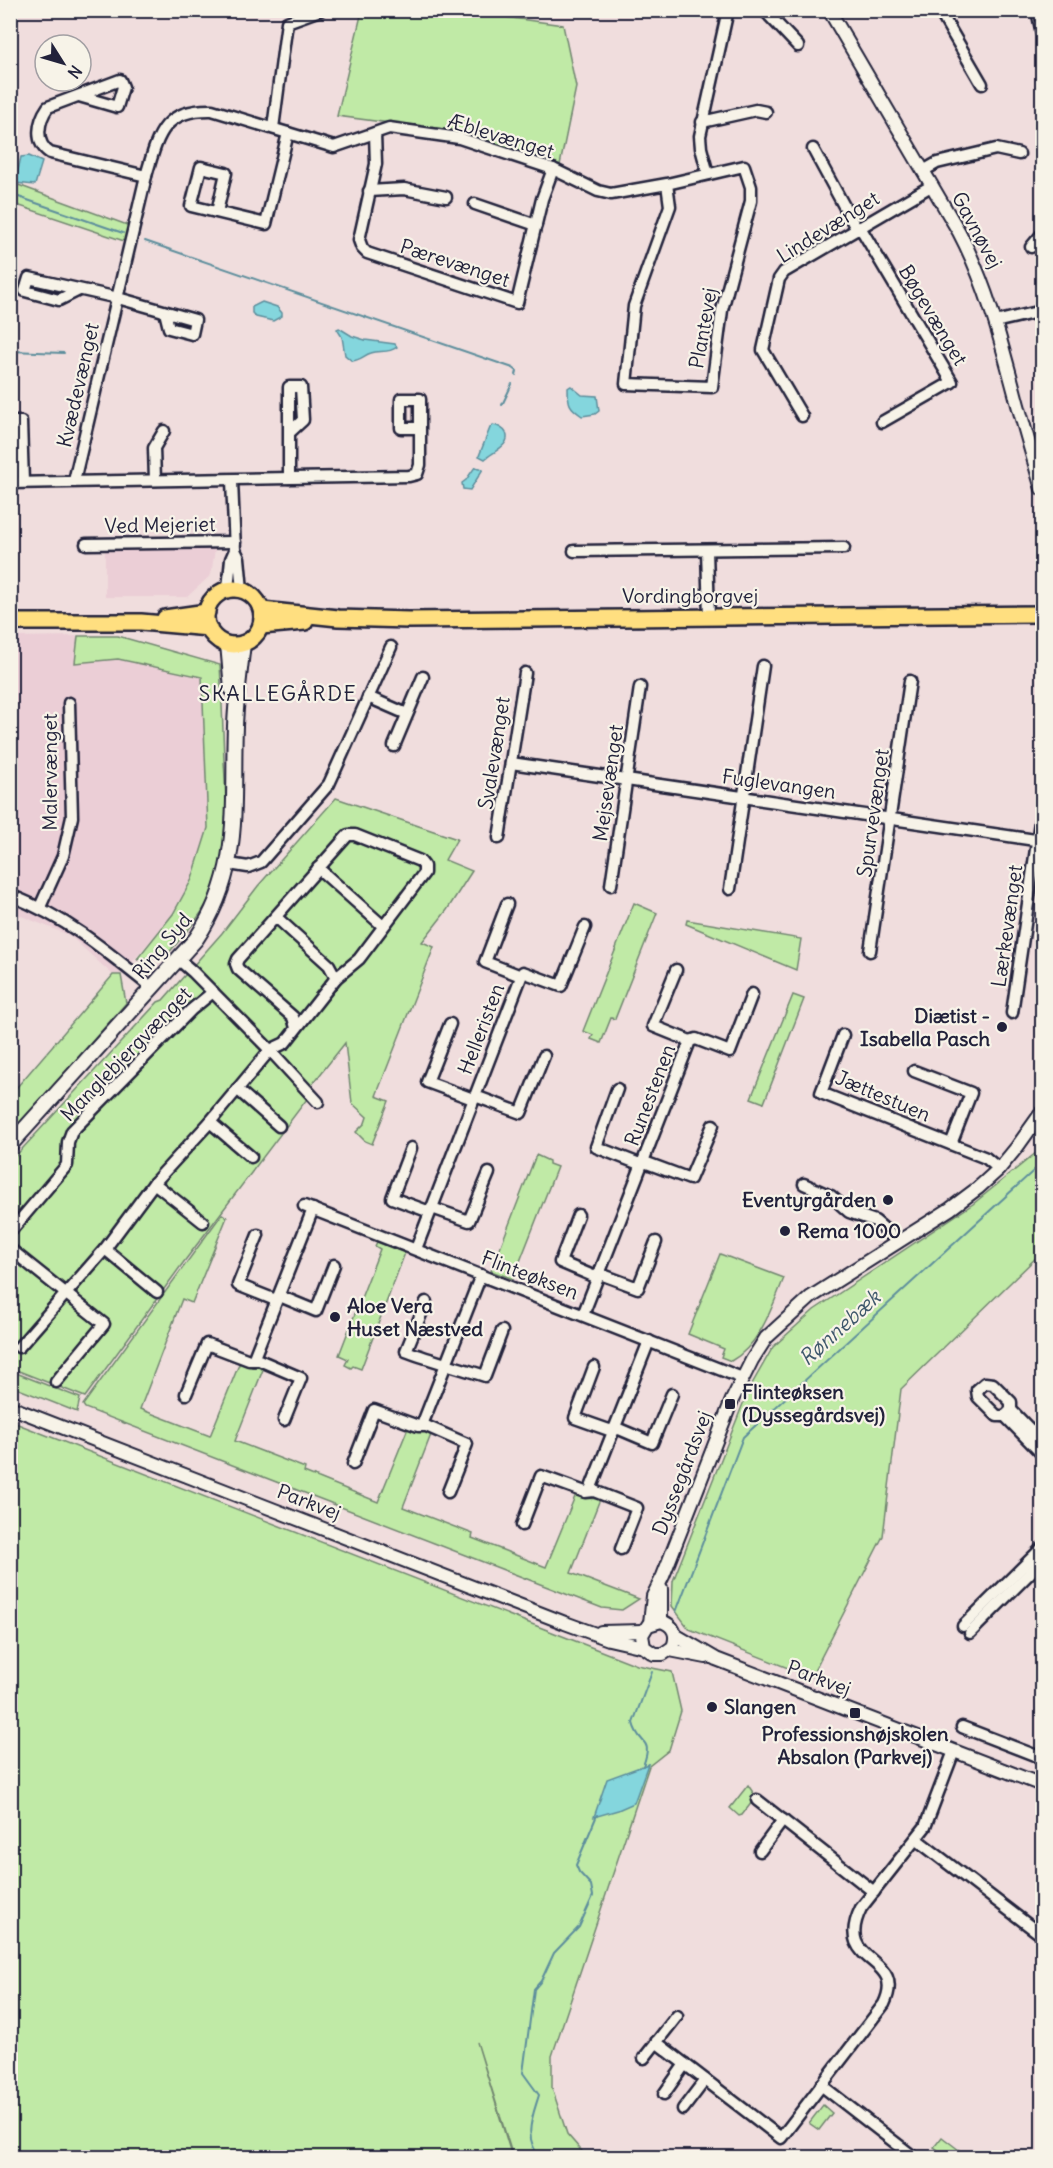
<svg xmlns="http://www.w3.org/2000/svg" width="1053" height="2168" viewBox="0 0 1053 2168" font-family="Delius,sans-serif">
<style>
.built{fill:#ebced6}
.green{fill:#c0eaa6;stroke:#718670;stroke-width:1.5}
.water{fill:#84d6dd;stroke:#5d8e9c;stroke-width:1.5}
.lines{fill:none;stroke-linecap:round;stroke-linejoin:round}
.stream{stroke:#5d8e9c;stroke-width:2}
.minor-casing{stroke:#22223b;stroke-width:15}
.tertiary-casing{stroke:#22223b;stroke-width:16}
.secondary-casing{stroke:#22223b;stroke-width:18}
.primary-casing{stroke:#22223b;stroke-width:20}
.minor{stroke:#f7f3e8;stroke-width:10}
.tertiary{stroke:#f7f3e8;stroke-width:12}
.secondary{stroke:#f7f3e8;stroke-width:14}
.primary{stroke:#ffdf80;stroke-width:15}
.poi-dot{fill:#22223b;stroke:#f7f3e8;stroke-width:2}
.labels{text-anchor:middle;stroke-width:4.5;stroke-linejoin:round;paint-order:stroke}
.street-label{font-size:20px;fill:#22223b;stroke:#f7f3e8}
.poi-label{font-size:20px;font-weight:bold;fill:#22223b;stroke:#f7f3e8;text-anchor:start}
.neighbourhood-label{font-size:21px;letter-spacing:1.5px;fill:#22223b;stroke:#f7f3e8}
.water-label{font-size:21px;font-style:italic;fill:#3f586c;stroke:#f7f3e8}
</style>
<rect width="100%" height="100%" fill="#f0dddd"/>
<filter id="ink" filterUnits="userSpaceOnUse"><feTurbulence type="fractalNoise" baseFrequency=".0167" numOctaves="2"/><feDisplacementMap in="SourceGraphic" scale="12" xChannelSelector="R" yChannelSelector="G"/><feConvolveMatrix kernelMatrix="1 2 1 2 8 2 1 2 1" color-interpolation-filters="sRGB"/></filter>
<g filter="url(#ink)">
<g class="built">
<polygon points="215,549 211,575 187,597 105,597 105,550"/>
<polygon points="78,636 75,663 118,659 202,677 208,828 192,879 173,914 121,975 113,975 69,935 11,912 10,637"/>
</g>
<g class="green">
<polygon points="362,11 462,11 563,25 576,87 560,165 459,132 337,116"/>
<polygon points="10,182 130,226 127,242 11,203"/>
<path d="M78 636H118L220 665C222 697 223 729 224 761 227 809 230 856 208 901 197 922 181 938 166 956L137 959 173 914 192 879 208 828 202 677 118 659 75 663Z"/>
<polygon points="336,798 457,839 445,860 472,871 447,910 422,942 434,947 376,1096 389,1101 372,1144 365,1141 356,1132 365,1123 367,1117 352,1103 345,1043 311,1086 307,1099 183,1263 85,1397 11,1368 10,1162 158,1002 163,1000 222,933 258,886"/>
<polygon points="634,903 657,913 615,1019 611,1018 601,1043 591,1039 593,1035 583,1031"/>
<polygon points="687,920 801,939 796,970 686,924"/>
<polygon points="113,975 121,975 126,1003 11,1134 11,1094"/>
<polygon points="793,995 804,999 764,1103 751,1098"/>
<polygon points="1042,1148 1042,1252 901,1389 883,1536 811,1677 689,1629 672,1606 673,1581 748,1391 773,1347 814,1310 973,1204"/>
<polygon points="536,1155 549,1161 549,1164 557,1167 513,1279 491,1271"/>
<polygon points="222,1214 227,1217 192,1303 182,1299 140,1409 210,1436 240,1362 253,1367 264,1367 235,1441 305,1468 304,1472 378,1502 408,1428 421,1432 432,1432 403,1507 473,1534 472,1538 546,1567 576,1494 583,1498 600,1499 571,1573 639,1599 622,1610 602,1608 85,1408 83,1405"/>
<polygon points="377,1242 405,1253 361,1369 353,1366 351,1368 345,1365 348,1359 339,1355 380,1249 375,1246"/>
<path d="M720 1254 784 1278C772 1307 760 1345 731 1361L721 1357 724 1349 688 1334Z"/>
<polygon points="11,1371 80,1398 77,1412 11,1386"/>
<polygon points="10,1421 637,1665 672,1672 681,1711 669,1750 649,1766 552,2056 552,2088 567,2134 587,2157 513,2157 477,2042 512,2157 11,2157"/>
<polygon points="748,1785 756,1797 742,1815 739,1816 730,1808"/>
<polygon points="823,2105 832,2113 819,2130 809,2123"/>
<polygon points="942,2137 959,2150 953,2157 948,2157 934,2147"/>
</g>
<g class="water">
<polygon points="29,156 42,162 35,185 15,183 21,157"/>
<polygon points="262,302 277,307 282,313 282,316 273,321 256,317 252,313 252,307"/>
<path d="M339 328 352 336 365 340 395 344 397 347C388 354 380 350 371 353 364 355 361 360 352 361L345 355 342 337 337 329Z"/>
<path d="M571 386 582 395 597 396 599 411 595 414 582 416C569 407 568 404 568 388Z"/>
<path d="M493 425C499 426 503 428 506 433 512 445 492 452 485 459L479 456 490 428Z"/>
<polygon points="475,467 483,469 470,490 463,489 462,483 466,480"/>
<polygon points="648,1764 634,1803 618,1810 594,1817 607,1779"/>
</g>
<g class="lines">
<g class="stream">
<polyline points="10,194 123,233"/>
<polyline points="145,241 513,368 517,371 516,375"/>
<polyline points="10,351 64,353"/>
<polyline points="502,405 512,384"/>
<polyline points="676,1612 743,1437 1042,1163"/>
<path d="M643 1766C654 1736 639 1747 633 1723L652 1672"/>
<path d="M540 2158C523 2137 532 2118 539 2095L523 2073 534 1989 541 1981 554 1953 579 1927 593 1896 591 1885 579 1872 576 1865 597 1815"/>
</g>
<g class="minor-casing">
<g id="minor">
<polyline points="764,10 798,46"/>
<polyline points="939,10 982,84"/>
<polyline points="1037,10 1042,34"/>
<path d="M79 96 117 107 123 87 120 80 48 107C38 121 34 143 50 153L146 176C158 135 163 109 212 110L334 147 389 128 459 138 553 169 598 191 611 194 667 184 670 206 634 306 626 384 712 387 722 310 751 201V187L744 166 667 184"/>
<polyline points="702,122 756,110 766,112"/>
<polyline points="273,128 287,22 320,10"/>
<polyline points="375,133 376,164 359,240 362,248 367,253 517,303 542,199 553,169"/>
<polyline points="813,149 857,230"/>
<polyline points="923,171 937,163 996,149 1019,154"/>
<polyline points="708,174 701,148 700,136 728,10"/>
<polyline points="369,191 404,189 446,197"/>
<polyline points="475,204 536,225"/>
<polyline points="217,212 226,173 201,167 191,206 266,224 288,133"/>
<polyline points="860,227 952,382 882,422"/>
<polyline points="1031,247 1042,234"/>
<polyline points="79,290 59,300 25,291 29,278 118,298 195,320 192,334 169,328 165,312"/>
<polyline points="995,322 1042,311"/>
<polyline points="802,416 763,350 779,279 784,272 931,186"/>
<polyline points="10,422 21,422 23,482"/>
<polyline points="289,478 289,387 301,387 303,420 290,432"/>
<polyline points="155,480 154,448 164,431"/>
<polyline points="74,481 146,176"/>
<polyline points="232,481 235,550 239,558 242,590"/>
<polyline points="10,483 409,476 417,474 420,465 420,399 401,399 401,428 419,428"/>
<polyline points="86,544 235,542"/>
<polyline points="707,550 709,617"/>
<polyline points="574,551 844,548"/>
<polyline points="228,589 231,559 235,550"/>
<polyline points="368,697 407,714"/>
<polyline points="394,746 423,677"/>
<polyline points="511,763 1042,841"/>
<polyline points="499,838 525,673"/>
<polyline points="229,864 248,867 261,862 329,784 391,647"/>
<polyline points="318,868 383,926"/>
<polyline points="611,885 640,687"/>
<polyline points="730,889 763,666"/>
<path d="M10 895C69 919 104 949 152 988"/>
<polyline points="507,904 485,962 521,976"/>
<polyline points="40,907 63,856 72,817 69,703"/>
<polyline points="276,917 329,965 336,978"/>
<polyline points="870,951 910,681"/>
<polyline points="178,959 193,972 270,1050 318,1102"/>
<polyline points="676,970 653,1026 690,1041"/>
<polyline points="1012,1013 1042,808"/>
<polyline points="450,1024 427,1082 473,1099"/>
<polyline points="843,1035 821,1093 986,1158 999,1169"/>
<polyline points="914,1071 971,1093 951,1144"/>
<polyline points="237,1089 279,1126"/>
<polyline points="617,1089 596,1147 637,1163 647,1163 690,1179 713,1125"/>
<polyline points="475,1096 521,1113 544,1056"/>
<polyline points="210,1122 251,1157"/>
<polyline points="411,1148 392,1198 430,1212"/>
<polyline points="154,1183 203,1222"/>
<polyline points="804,1184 831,1196 849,1212 875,1221 889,1233 897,1243"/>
<polyline points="304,1206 742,1378"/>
<polyline points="432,1208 469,1221 489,1173"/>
<polyline points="578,1215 560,1262 593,1276 603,1275 638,1288 656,1242"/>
<polyline points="10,1232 67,1165 68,1142 72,1131 191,1010 213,992"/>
<polyline points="258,1235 238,1285 273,1299 282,1297 316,1311 334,1265"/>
<polyline points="10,1249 104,1324 56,1382"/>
<polyline points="105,1249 157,1292"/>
<polyline points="416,1249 523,972 561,986 585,927"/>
<path d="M426 1302 406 1351C432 1361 458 1367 485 1376L502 1331"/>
<polyline points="583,1315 690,1041 696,1039 730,1052 752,994"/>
<polyline points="19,1347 105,1249 154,1183 210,1122 270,1050 285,1043 336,978 359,959 424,873 424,866 420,861 355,835 348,835 238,959 236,964 238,969 293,1017 296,1028"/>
<polyline points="253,1360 313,1209"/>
<polyline points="594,1367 575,1418 609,1430 619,1429 652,1443 672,1394"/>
<polyline points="186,1394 207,1344 249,1360 259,1360 301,1378 284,1420"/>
<polyline points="1011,1410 1005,1416 997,1416 978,1397 977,1390 985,1383 993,1384 1011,1402 1011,1410 1042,1442"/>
<polyline points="1005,1416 1042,1454"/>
<polyline points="422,1425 481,1275"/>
<polyline points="353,1464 374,1410 418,1426 426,1426 467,1444 448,1492"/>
<polyline points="590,1490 649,1341"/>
<polyline points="522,1525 541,1476 585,1492 594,1491 637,1508 621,1549"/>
<polyline points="963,1626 1042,1548"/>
<polyline points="970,1633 1042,1561"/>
<polyline points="962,1727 1042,1758"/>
<polyline points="757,1800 874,1892"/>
<polyline points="916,1839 1040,1934"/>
<polyline points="760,1851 783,1820"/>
<path d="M656 2042 781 2138 884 2004C908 1954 832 1967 861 1908L925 1827 954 1751"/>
<polyline points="644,2058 677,2016"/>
<polyline points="821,2085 915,2158"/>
<polyline points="664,2094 685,2064"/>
<polyline points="683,2109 705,2080"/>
</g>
</g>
<g class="tertiary-casing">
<g id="tertiary">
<path d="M829 10 959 232C988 287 1002 345 1018 405 1026 433 1034 461 1042 489"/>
<path d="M10 1407 565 1623 609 1639 644 1647 654 1654H663L673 1647C678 1635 674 1625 661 1621L648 1625 642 1635 644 1647"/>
<polyline points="661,1621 661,1589"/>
<polyline points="650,1623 653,1596 663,1576 732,1400 752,1360 766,1338 811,1297 950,1209 978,1188 999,1169 1017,1147 1042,1112"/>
<polyline points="601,1632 643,1631"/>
<polyline points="675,1635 716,1659 1042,1785"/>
<polyline points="670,1650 706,1657"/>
</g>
</g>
<g class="secondary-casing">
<g id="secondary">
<polyline points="228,644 232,689"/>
<path d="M10 1145 196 939C243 870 232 804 235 726 236 698 240 671 243 643"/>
</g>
</g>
<g class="primary-casing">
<g id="primary">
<circle cx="234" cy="617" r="28"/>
<polyline points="262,610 338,618 409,620 1042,614"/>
<polyline points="165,618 207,612"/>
<polyline points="10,622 141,622 209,628"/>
<polyline points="261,626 305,622"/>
</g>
</g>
<use href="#minor" class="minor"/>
<use href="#tertiary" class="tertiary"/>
<use href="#secondary" class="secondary"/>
<use href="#primary" class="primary"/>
</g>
</g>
<g class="poi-dot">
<circle cx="1002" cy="1027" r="6"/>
<circle cx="888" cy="1200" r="6"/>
<circle cx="785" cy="1231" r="6"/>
<circle cx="335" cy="1317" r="6"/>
<rect x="724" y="1398" width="12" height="12" rx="3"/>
<circle cx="712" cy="1707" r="6"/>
<rect x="849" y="1707" width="12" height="12" rx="3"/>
</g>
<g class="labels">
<g class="street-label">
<text transform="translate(501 136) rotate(17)" y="7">Æblevænget</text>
<text transform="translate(828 227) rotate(-32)" y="7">Lindevænget</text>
<text transform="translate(977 230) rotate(62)" y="7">Gavnøvej</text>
<text transform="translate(455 263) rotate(18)" y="7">Pærevænget</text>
<text transform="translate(933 315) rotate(59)" y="7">Bøgevænget</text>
<text transform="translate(703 328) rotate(-80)" y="7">Plantevej</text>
<text transform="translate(78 385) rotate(-77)" y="7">Kvædevænget</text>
<text transform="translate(160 525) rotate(-1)" y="7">Ved Mejeriet</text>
<text x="690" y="603">Vordingborgvej</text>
<text transform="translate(494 753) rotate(-81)" y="7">Svalevænget</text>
<text transform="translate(50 772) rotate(-90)" y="7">Malervænget</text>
<text transform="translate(608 783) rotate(-82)" y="7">Mejsevænget</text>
<text transform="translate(779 784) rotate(8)" y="7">Fuglevangen</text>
<text transform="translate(873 813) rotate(-82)" y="7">Spurvevænget</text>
<text transform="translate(1007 926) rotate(-82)" y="7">Lærkevænget</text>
<text transform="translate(162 946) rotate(-50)" y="7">Ring Syd</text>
<text transform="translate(481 1029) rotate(-69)" y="7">Helleristen</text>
<text transform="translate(126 1054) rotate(-46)" y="7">Manglebjergvænget</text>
<text transform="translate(650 1095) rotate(-69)" y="7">Runestenen</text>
<text transform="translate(883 1096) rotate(23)" y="7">Jættestuen</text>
<text transform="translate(530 1275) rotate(21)" y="7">Flinteøksen</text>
<text transform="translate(682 1473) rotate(-69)" y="7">Dyssegårdsvej</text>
<text transform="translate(309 1502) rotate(21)" y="7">Parkvej</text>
<text transform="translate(819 1678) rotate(21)" y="7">Parkvej</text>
</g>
<g class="poi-label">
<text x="990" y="1023" text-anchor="end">Diætist -<tspan x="990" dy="23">Isabella Pasch</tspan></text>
<text x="876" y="1207" text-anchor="end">Eventyrgården</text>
<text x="797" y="1238">Rema 1000</text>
<text x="347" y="1313">Aloe Vera<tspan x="347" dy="23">Huset Næstved</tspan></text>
<text x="742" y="1399">Flinteøksen<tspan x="742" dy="23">(Dyssegårdsvej)</tspan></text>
<text x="724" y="1714">Slangen</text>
<text x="855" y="1741" text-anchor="middle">Professionshøjskolen<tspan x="855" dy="23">Absalon (Parkvej)</tspan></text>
</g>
<g class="neighbourhood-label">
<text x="278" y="701">SKALLEGÅRDE</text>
</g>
<g class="water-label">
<text transform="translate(840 1328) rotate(-42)" y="7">Rønnebæk</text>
</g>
</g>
<rect width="1053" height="2168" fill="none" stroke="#f7f3e8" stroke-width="36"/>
<rect x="18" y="18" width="1017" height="2132" fill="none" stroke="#22223b" stroke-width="2" filter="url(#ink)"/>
<g transform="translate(63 63) rotate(127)"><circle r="28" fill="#f7f3e8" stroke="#a29fa3" stroke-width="1.5"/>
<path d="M0-4.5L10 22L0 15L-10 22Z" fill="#22223b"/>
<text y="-9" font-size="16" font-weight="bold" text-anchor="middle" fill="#22223b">N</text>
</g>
</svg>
